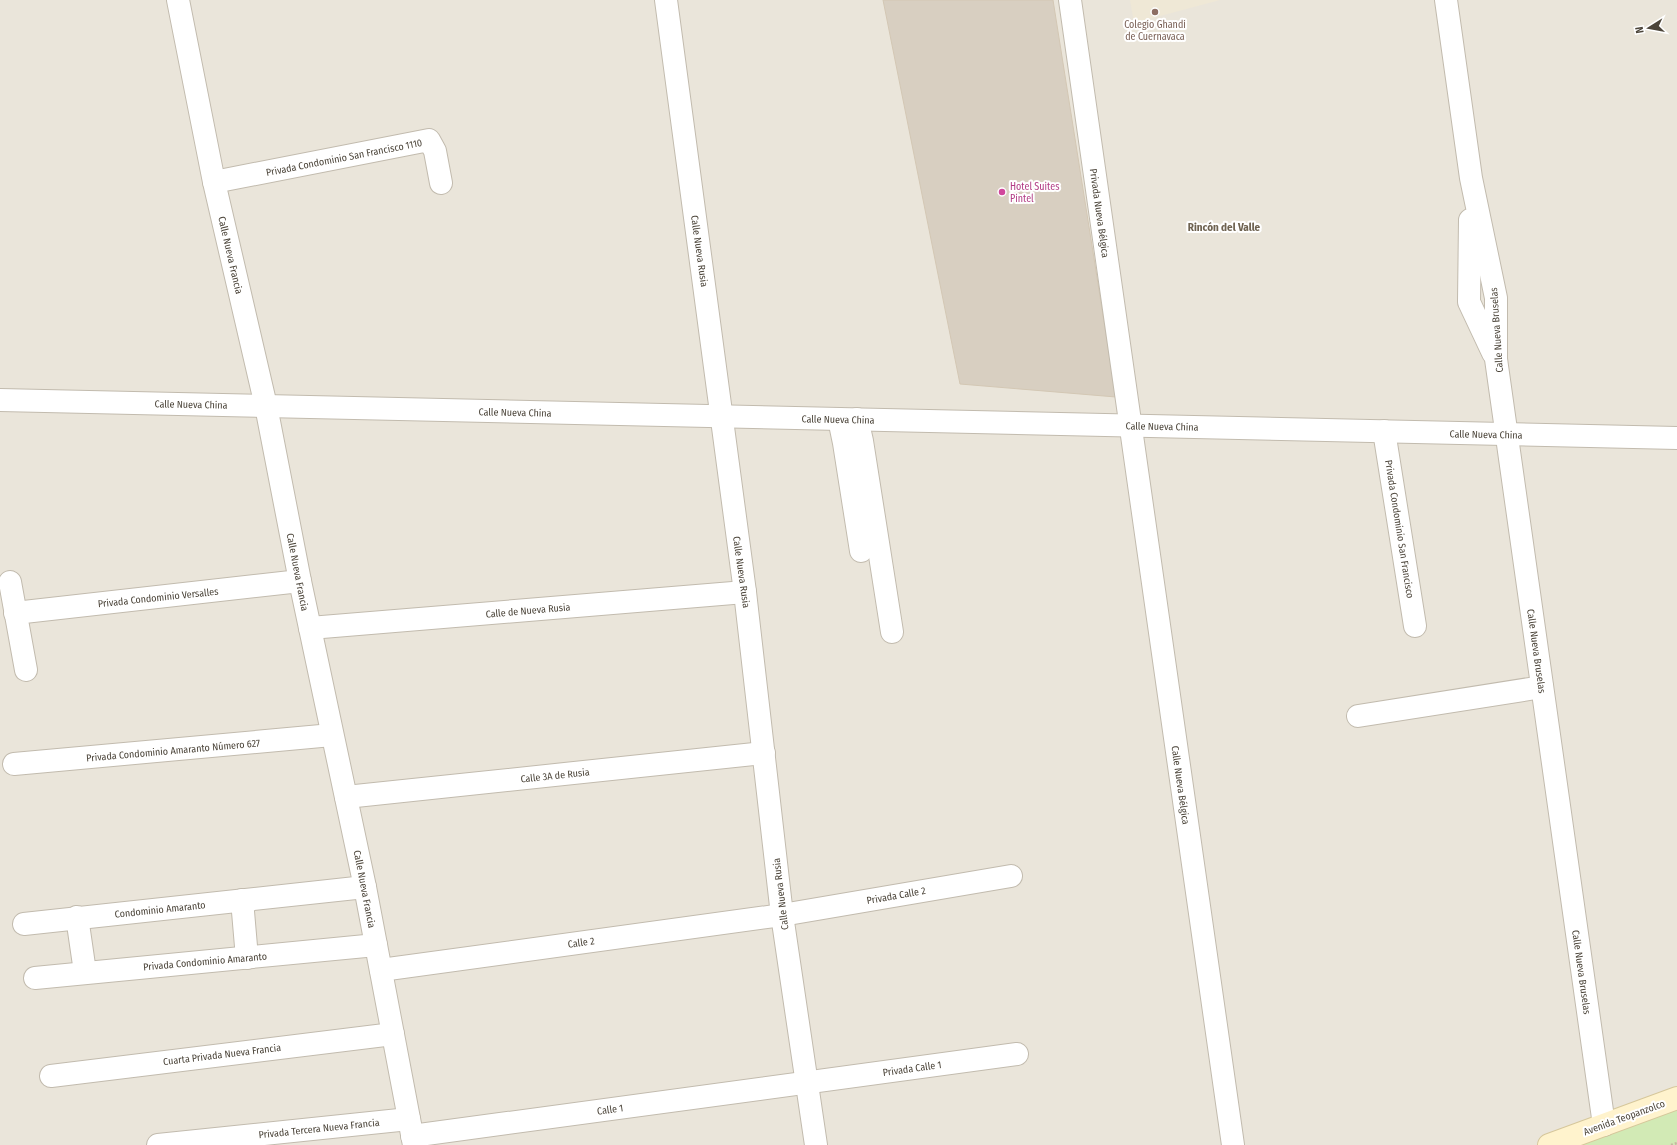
<svg xmlns="http://www.w3.org/2000/svg" width="1677" height="1145" viewBox="0 0 1677 1145" font-family="'Fira Sans Condensed',sans-serif">
<style>
.residential{fill:#eae5da}
.education{fill:#efe8d6}
.green{fill:#d2eab5}
.building{fill:#d8cfc1;stroke:#d3c7b4}
.lines{fill:none;stroke-linecap:round;stroke-linejoin:round}
.street-casing{stroke:#c2bbae;stroke-width:24}
.secondary-casing{stroke:#d6c79b;stroke-width:24}
.path{stroke:#c4b79f;stroke-width:2.5;stroke-dasharray:2 2;stroke-linecap:butt}
.street{stroke:#fff;stroke-width:22}
.secondary{stroke:#fff3cd;stroke-width:22}
.education-dot{fill:#8d6e63;stroke:#fff;stroke-width:1.5}
.hotel-dot{fill:#d1479c;stroke:#fff;stroke-width:1.5}
.labels{text-anchor:middle;stroke-width:4;stroke-linejoin:round;paint-order:stroke}
.education-label{font-size:10px;fill:#785e54;stroke:#fff}
.street-label{font-size:10px;fill:#4b4439;stroke:#fff}
.hotel-label{font-size:10px;fill:#b23c85;stroke:#fff;text-anchor:start}
.neighbourhood-label{font-size:11px;font-weight:bold;fill:#6e6250;stroke:#fff}
</style>
<rect width="100%" height="100%" fill="#f6f3ec"/>
<rect class="residential" x="0" y="0" width="1677" height="1145"/>
<polygon class="education" points="1130,0 1220,0 1134,23"/>
<polygon class="green" points="1677,1105 1677,1145 1568,1145"/>
<polygon class="building" points="883,0 1053,0 1116,397 960,384"/>
<g class="lines">
<g class="street-casing">
<g id="street">
<polyline points="178,0 214,182 266,406 300,581 365,887 414,1145"/>
<polyline points="666,0 745,592 782,915 816,1145"/>
<polyline points="1070,0 1233,1145"/>
<polyline points="1446,0 1471,178 1496,298 1496,359 1604,1125"/>
<polyline points="214,182 429,140 435,151 441,183"/>
<polyline points="1470,220 1469,302 1493,353"/>
<polyline points="0,400 1677,438"/>
<polyline points="839,419 844,443 861,551"/>
<polyline points="857,419 862,441 892,632"/>
<polyline points="1384,431 1415,626"/>
<polyline points="10,582 26,670"/>
<polyline points="15,613 300,581"/>
<polyline points="310,628 745,592"/>
<polyline points="1358,716 1542,687"/>
<polyline points="14,764 332,735"/>
<polyline points="346,797 764,753"/>
<polyline points="242,900 247,958"/>
<polyline points="77,917 85,972"/>
<polyline points="24,924 365,887"/>
<polyline points="381,970 782,915 1011,876"/>
<polyline points="35,978 376,945"/>
<polyline points="51,1076 393,1034"/>
<polyline points="412,1136 1017,1054"/>
<polyline points="158,1145 409,1119"/>
</g>
</g>
<g class="secondary-casing">
<polyline id="secondary" points="1549,1145 1677,1098"/>
</g>
<polyline class="path" points="1671,1145 1677,1143"/>
<use href="#street" class="street"/>
<use href="#secondary" class="secondary"/>
</g>
<circle class="education-dot" cx="1155" cy="12" r="4"/>
<circle class="hotel-dot" cx="1002" cy="192" r="4"/>
<g class="labels">
<g class="education-label">
<text x="1155" y="28">Colegio Ghandi<tspan x="1155" dy="12">de Cuernavaca</tspan></text>
</g>
<g class="street-label">
<text transform="translate(344 157) rotate(-11)" y="4">Privada Condominio San Francisco 1110</text>
<text transform="translate(1100 213) rotate(82)" y="4">Privada Nueva Bélgica</text>
<text transform="translate(700 251) rotate(82)" y="4">Calle Nueva Rusia</text>
<text transform="translate(231 255) rotate(77)" y="4">Calle Nueva Francia</text>
<text transform="translate(1496 330) rotate(-94)" y="4">Calle Nueva Bruselas</text>
<text transform="translate(191 404) rotate(1)" y="4">Calle Nueva China</text>
<text transform="translate(515 412) rotate(1)" y="4">Calle Nueva China</text>
<text transform="translate(838 419) rotate(1)" y="4">Calle Nueva China</text>
<text transform="translate(1162 426) rotate(1)" y="4">Calle Nueva China</text>
<text transform="translate(1486 434) rotate(1)" y="4">Calle Nueva China</text>
<text transform="translate(1400 529) rotate(81)" y="4">Privada Condominio San Francisco</text>
<text transform="translate(298 572) rotate(79)" y="4">Calle Nueva Francia</text>
<text transform="translate(742 572) rotate(82)" y="4">Calle Nueva Rusia</text>
<text transform="translate(158 597) rotate(-6)" y="4">Privada Condominio Versalles</text>
<text transform="translate(528 610) rotate(-5)" y="4">Calle de Nueva Rusia</text>
<text transform="translate(1537 651) rotate(82)" y="4">Calle Nueva Bruselas</text>
<text transform="translate(173 750) rotate(-5)" y="4">Privada Condominio Amaranto Número 627</text>
<text transform="translate(555 775) rotate(-6)" y="4">Calle 3A de Rusia</text>
<text transform="translate(1181 785) rotate(82)" y="4">Calle Nueva Bélgica</text>
<text transform="translate(365 889) rotate(79)" y="4">Calle Nueva Francia</text>
<text transform="translate(780 894) rotate(-97)" y="4">Calle Nueva Rusia</text>
<text transform="translate(896 895) rotate(-10)" y="4">Privada Calle 2</text>
<text transform="translate(160 909) rotate(-6)" y="4">Condominio Amaranto</text>
<text transform="translate(581 942) rotate(-8)" y="4">Calle 2</text>
<text transform="translate(205 961) rotate(-5)" y="4">Privada Condominio Amaranto</text>
<text transform="translate(1582 972) rotate(82)" y="4">Calle Nueva Bruselas</text>
<text transform="translate(222 1054) rotate(-7)" y="4">Cuarta Privada Nueva Francia</text>
<text transform="translate(912 1068) rotate(-8)" y="4">Privada Calle 1</text>
<text transform="translate(610 1109) rotate(-8)" y="4">Calle 1</text>
<text transform="translate(1624 1117) rotate(-20)" y="4">Avenida Teopanzolco</text>
<text transform="translate(319 1128) rotate(-6)" y="4">Privada Tercera Nueva Francia</text>
</g>
<g class="hotel-label">
<text x="1010" y="190">Hotel Suites<tspan x="1010" dy="12">Pintel</tspan></text>
</g>
<g class="neighbourhood-label">
<text x="1224" y="231">Rincón del Valle</text>
</g>
</g>
<g transform="translate(1649 28) rotate(259)" stroke="#ffffff" stroke-width="3" paint-order="stroke">
<path d="M0-3L7 15L0 10L-7 15Z" fill="#4b4439"/>
<text y="-6" font-size="11" font-weight="bold" text-anchor="middle" fill="#4b4439">N</text>
</g>
</svg>
